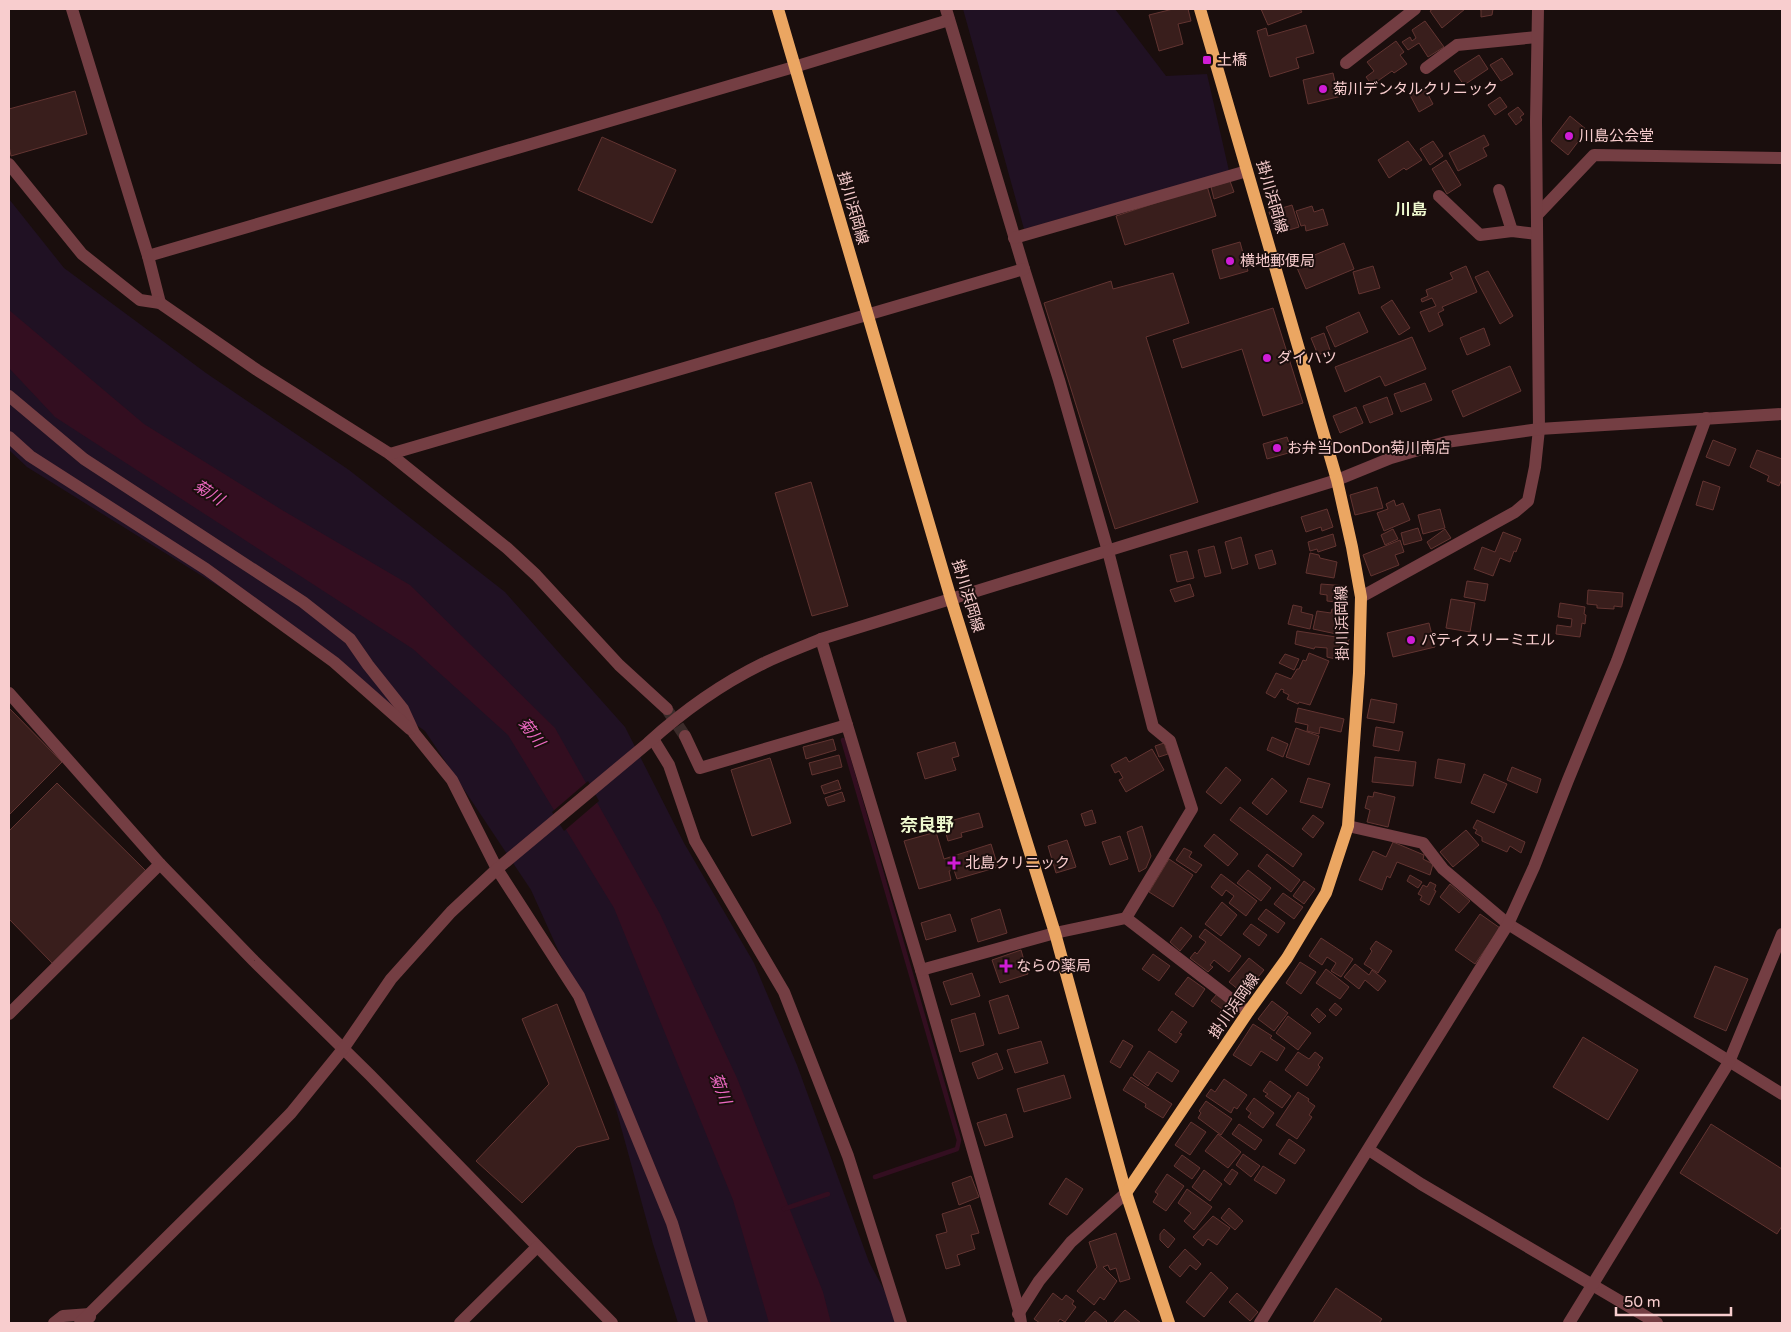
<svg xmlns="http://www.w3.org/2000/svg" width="1791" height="1332" viewBox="0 0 1791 1332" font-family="'Varela Round','Noto Sans JP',sans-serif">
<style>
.green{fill:#201123}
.water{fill:#330e20}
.pier{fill:#1a0e0d}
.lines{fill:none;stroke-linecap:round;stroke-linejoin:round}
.stream{stroke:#330e20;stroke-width:4.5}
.building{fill:#391e1c;stroke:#623431}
.minor-tunnel{stroke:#3b2b2a;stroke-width:12;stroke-dasharray:12 6;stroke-linecap:butt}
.minor{stroke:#743e43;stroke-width:12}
.major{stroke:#eba662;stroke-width:12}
.poi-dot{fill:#d01cd6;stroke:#1a0e0d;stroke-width:2}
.labels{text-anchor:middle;stroke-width:4;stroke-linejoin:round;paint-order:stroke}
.poi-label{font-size:15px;fill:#f8cdce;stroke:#1a0e0d;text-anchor:start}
.street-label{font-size:15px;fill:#f8cdce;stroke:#1a0e0d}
.neighbourhood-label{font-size:16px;font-weight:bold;fill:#eff9cf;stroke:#1a0e0d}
.water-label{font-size:16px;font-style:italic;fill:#eb68c0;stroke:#1a0e0d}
.quarter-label{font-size:18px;font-weight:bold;fill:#eff9cf;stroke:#1a0e0d}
</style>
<rect width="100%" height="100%" fill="#1a0e0d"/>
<g class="green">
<polygon points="963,9 1115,9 1166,76 1207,74 1229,171 1024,229"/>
<polygon points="9,199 64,268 206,373 349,470 505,592 625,727 684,843 754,963 797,1065 869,1262 902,1323 678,1323 653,1244 595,1032 531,890 425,731 223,589 27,467 9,450"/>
</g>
<polygon class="water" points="9,310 144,424 282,510 410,585 555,728 660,914 737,1078 823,1292 831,1323 769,1323 733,1200 614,908 508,735 413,649 55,417 9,368"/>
<polygon class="pier" points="588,781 599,801 564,831 552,812"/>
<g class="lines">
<g class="stream">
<polyline points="843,740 959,1140 957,1149 875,1177"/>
<polyline points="784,1209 828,1194"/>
</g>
</g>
<g class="building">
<polygon points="1173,9 1188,9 1191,21 1178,24 1183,44 1159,51 1149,15"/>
<polygon points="1261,9 1300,9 1302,12 1268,25"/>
<polygon points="1433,9 1465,9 1442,28 1430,11"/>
<polygon points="1478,9 1493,9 1492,15 1481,17 1481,10"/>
<polygon points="1425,21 1444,47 1428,57 1419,43 1408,50 1402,42 1410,37 1412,41 1416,38 1412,30"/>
<polygon points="1306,25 1314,53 1296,58 1299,68 1270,77 1257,31 1266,28 1268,36"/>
<polygon points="1396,41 1404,52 1400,55 1407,64 1394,73 1392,71 1372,85 1366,77 1374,71 1367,62"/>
<polygon points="1479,55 1488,69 1464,85 1454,71"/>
<polygon points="1502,58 1513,74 1501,81 1490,65"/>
<polygon points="1333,73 1335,82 1339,82 1342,96 1308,104 1303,80"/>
<polygon points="1424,87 1433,104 1419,112 1410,95"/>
<polygon points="75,91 87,134 11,156 9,146 9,109"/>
<polygon points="1500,97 1507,107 1495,115 1488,105"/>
<polygon points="1518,107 1524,114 1520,117 1522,120 1516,125 1508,114"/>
<polygon points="1570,116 1587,130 1568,155 1551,141"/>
<polygon points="1484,135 1489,145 1483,148 1487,156 1458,171 1449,153"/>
<polygon points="602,137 676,170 652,223 578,190"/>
<polygon points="1408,141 1422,160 1406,170 1404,168 1389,178 1378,160"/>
<polygon points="1433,141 1443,156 1430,165 1420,149"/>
<polygon points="1446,160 1461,185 1447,194 1432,169"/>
<polygon points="1230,181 1234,192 1214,199 1211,187"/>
<polygon points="1207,186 1216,216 1125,245 1116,216"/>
<polygon points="1292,205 1299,227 1276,234 1269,212"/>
<polygon points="1312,206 1314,212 1323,209 1328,225 1306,231 1305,225 1301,226 1296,211"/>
<polygon points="1240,242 1248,271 1220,279 1212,250"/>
<polygon points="1344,243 1354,269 1306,289 1295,263"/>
<polygon points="1373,266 1380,288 1359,294 1353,272"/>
<polygon points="1466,266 1477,292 1442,307 1444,310 1438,313 1443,325 1429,332 1420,312 1436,306 1432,298 1422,302 1421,299 1428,296 1426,290 1453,279 1450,273"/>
<polygon points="1488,271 1513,316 1500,324 1475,277"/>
<polygon points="1173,273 1189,323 1146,337 1198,502 1115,529 1044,303 1111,281 1113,289"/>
<polygon points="1392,300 1410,328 1399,335 1381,307"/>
<polygon points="1273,308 1303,403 1263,416 1242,349 1182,368 1173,340"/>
<polygon points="1359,312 1368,332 1335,347 1326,327"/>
<polygon points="1484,328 1490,345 1467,355 1460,338"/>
<polygon points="1324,333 1330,350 1318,355 1311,338"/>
<polygon points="1412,337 1426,369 1385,386 1380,376 1345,392 1335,367"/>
<polygon points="1510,366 1521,391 1463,417 1452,391"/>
<polygon points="1425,383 1432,400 1401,412 1394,394"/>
<polygon points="1387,397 1393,414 1370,423 1363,406"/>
<polygon points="1356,407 1363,423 1340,433 1333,416"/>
<polygon points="1287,437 1292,452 1267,459 1263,444"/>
<polygon points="1713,440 1736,449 1729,466 1706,457"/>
<polygon points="1757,450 1782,459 1782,479 1779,486 1767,481 1769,476 1750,467"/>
<polygon points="1703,481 1720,487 1713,510 1696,505"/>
<polygon points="811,482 848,606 812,616 775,493"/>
<polygon points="1377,487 1383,508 1355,515 1350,495"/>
<polygon points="1394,500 1396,506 1403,503 1410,520 1384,531 1377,513 1388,509 1386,504"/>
<polygon points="1327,509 1333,527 1322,531 1321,527 1306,532 1301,517"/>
<polygon points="1440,509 1445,528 1423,534 1418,515"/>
<polygon points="1418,528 1422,540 1404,545 1401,533"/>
<polygon points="1393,529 1398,539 1385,545 1381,535"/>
<polygon points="1445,529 1451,538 1431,549 1427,542"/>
<polygon points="1503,532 1521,539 1516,552 1514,551 1510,562 1500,558 1493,576 1474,569 1482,547 1495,552"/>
<polygon points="1333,534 1336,546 1318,552 1317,549 1310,551 1308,542"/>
<polygon points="1241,537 1248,564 1232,569 1225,542"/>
<polygon points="1400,540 1404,552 1395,555 1399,565 1371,576 1363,555"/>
<polygon points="1214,546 1221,573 1205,577 1198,550"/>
<polygon points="1272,550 1276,564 1259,569 1255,555"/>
<polygon points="1187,551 1194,578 1177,582 1170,555"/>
<polygon points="1310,553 1319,555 1320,558 1337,562 1334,578 1306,573"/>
<polygon points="1467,581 1488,584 1485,601 1464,597"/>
<polygon points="1190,584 1194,596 1175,602 1170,590"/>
<polygon points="1321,584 1347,586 1345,603 1327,601 1327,595 1320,594"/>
<polygon points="1588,590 1623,593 1622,607 1614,606 1614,609 1597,608 1597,605 1587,604"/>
<polygon points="1451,599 1475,603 1470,632 1446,628"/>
<polygon points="1560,603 1585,607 1584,614 1586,615 1585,624 1582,623 1580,637 1556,634 1557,625 1571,627 1572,619 1558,617"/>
<polygon points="1293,605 1302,607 1301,612 1313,615 1310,629 1288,624"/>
<polygon points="1332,609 1345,612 1341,635 1313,629 1317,611 1331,613"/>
<polygon points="1429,623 1435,647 1393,657 1387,633"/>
<polygon points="1297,631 1349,639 1344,661 1327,657 1327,648 1315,647 1314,649 1295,644"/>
<polygon points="1309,653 1329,661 1310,705 1299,702 1298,704 1287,699 1289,695 1283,692 1284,690 1281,689 1275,698 1266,693 1276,673 1291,679 1297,669 1299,669 1303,660 1306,661"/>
<polygon points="1285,654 1299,659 1294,670 1279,663"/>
<polygon points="1371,699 1397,704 1394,723 1367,718"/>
<polygon points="9,708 62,762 9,815"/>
<polygon points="1298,708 1344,719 1341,732 1320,727 1319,734 1307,731 1308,725 1295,722"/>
<polygon points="1376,727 1403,732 1399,751 1373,746"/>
<polygon points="1296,728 1319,736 1309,765 1286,757"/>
<polygon points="1272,737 1288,744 1283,757 1267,750"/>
<polygon points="833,739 836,750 806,759 803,747"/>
<polygon points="955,742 959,756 952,758 956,770 925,779 917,753"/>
<polygon points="1164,743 1168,754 1159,757 1155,746"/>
<polygon points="1152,749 1164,770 1126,792 1119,780 1123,778 1119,771 1115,773 1111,765 1126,757 1129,762"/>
<polygon points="839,755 842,767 812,775 809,763"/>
<polygon points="1375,757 1416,762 1413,786 1372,782"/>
<polygon points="770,758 791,823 752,836 731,770"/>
<polygon points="1438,759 1465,764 1461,783 1435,778"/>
<polygon points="1226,767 1241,780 1221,804 1206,792"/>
<polygon points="1512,767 1541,779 1537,793 1507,780"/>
<polygon points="1484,774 1507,784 1494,813 1471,803"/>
<polygon points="1272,778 1287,791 1267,815 1252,803"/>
<polygon points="1308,778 1330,784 1322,808 1300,802"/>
<polygon points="838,780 841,789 824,794 821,786"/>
<polygon points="57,783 146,871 53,964 9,919 9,831"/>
<polygon points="842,792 845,801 828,806 825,798"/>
<polygon points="1374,792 1395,797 1388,827 1367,822 1370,810 1365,808 1368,796 1373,797"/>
<polygon points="1240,807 1302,854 1293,867 1230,820"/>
<polygon points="1092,810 1096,823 1085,826 1081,814"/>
<polygon points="979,813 983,827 961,833 962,837 948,841 943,823"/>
<polygon points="1313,815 1324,823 1313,838 1302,829"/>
<polygon points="1477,820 1525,842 1521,853 1510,846 1507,852 1482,841 1482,837 1475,833 1477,830 1473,828"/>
<polygon points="1142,826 1151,856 1146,868 1139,872 1127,832"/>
<polygon points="1466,830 1479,845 1453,867 1440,852"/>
<polygon points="936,832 944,859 991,844 998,867 957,879 954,870 949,871 951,880 919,889 904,841"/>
<polygon points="1214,834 1238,854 1228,866 1204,846"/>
<polygon points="1120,836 1128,859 1110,865 1102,842"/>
<polygon points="1067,840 1076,867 1056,873 1048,846"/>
<polygon points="1393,842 1424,855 1423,859 1433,864 1430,875 1397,862 1390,878 1387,876 1382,890 1359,880 1373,851 1386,857"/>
<polygon points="1184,848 1192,852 1189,857 1202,865 1196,873 1176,860"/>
<polygon points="1267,854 1300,880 1291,892 1258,866"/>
<polygon points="1169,859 1193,875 1173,907 1149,892"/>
<polygon points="1248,870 1271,888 1261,901 1237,883"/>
<polygon points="1221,874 1257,901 1246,916 1229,903 1234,896 1226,890 1222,896 1211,887"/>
<polygon points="1410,875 1422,882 1418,888 1407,881"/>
<polygon points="1304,881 1315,889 1304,904 1293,896"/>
<polygon points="1430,882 1436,885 1434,890 1436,891 1429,905 1420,900 1422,896 1418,894 1423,885 1427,887"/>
<polygon points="1450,884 1470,901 1459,913 1440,897"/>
<polygon points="1283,893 1303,907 1294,919 1274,904"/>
<polygon points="1222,902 1237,915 1221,936 1205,924"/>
<polygon points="1000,909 1007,933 978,942 971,919"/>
<polygon points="1266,909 1285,923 1278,933 1258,919"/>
<polygon points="950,914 956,931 926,940 921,923"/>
<polygon points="1480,914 1500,928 1475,964 1455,950"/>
<polygon points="1251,924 1267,935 1259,946 1243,934"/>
<polygon points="1181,927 1192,936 1180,951 1170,942"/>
<polygon points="1205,929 1241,956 1229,972 1214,960 1210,965 1213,967 1208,972 1190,958 1195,952 1197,954 1206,942 1199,937"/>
<polygon points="1321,938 1353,959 1341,977 1331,971 1336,963 1327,957 1322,965 1309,956"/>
<polygon points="1376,941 1392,951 1378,973 1364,964 1372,951 1370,949"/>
<polygon points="1021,950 1028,974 1000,983 992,960"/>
<polygon points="1153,954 1170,966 1159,981 1142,969"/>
<polygon points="1249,958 1264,970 1244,994 1229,982"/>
<polygon points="1300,962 1316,972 1301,994 1286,983"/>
<polygon points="1355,964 1369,975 1372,970 1386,981 1378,991 1365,980 1359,989 1344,977"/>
<polygon points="1715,966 1748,979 1726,1031 1694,1017"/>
<polygon points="1326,969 1349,987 1340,999 1316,983"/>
<polygon points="972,973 980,996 951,1005 943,982"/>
<polygon points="1188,977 1205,989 1193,1007 1175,994"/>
<polygon points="1217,994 1238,1010 1229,1021 1219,1014 1222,1009 1211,1001"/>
<polygon points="1008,995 1019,1028 999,1034 989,1001"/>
<polygon points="1272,1001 1288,1013 1274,1031 1258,1019"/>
<polygon points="1335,1003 1342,1009 1336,1016 1329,1010"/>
<polygon points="557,1004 609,1139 577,1147 522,1203 476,1161 549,1084 522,1019"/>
<polygon points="1317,1008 1326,1016 1319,1023 1311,1015"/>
<polygon points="1172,1011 1187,1022 1179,1033 1182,1034 1176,1043 1158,1030"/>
<polygon points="975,1013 984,1045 960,1052 951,1020"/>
<polygon points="1288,1016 1311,1033 1298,1050 1276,1033"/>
<polygon points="1253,1024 1272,1036 1270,1038 1285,1048 1277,1061 1261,1051 1251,1066 1233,1055"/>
<polygon points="1583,1037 1638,1070 1608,1120 1553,1087"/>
<polygon points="1123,1040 1133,1046 1120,1068 1110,1062"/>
<polygon points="1041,1041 1048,1063 1015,1073 1007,1050"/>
<polygon points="1149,1051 1179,1071 1172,1082 1157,1072 1148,1086 1133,1075"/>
<polygon points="1298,1052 1309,1059 1315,1052 1323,1058 1318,1065 1320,1067 1307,1086 1285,1070"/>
<polygon points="997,1053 1003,1069 978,1079 972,1063"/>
<polygon points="1064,1075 1071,1098 1024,1112 1017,1089"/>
<polygon points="1131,1077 1172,1104 1163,1118 1145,1107 1146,1104 1123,1090"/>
<polygon points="1224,1079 1247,1095 1237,1109 1234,1107 1231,1113 1206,1096 1211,1089 1215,1092"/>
<polygon points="1270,1081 1291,1096 1282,1108 1265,1096 1268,1094 1263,1091"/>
<polygon points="1298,1092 1309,1099 1308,1101 1315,1106 1309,1115 1312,1117 1297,1139 1276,1125"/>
<polygon points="1254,1098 1274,1113 1263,1128 1248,1117 1251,1113 1246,1109"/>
<polygon points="1206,1101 1232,1119 1221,1135 1198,1118 1201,1113 1199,1111"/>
<polygon points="1006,1114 1013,1137 985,1146 977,1123"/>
<polygon points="1191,1122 1206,1132 1190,1155 1175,1145"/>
<polygon points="1239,1124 1262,1140 1255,1150 1232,1134"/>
<polygon points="1711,1124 1782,1169 1782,1226 1777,1234 1680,1173"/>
<polygon points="1218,1134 1241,1152 1228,1168 1205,1151"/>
<polygon points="1289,1139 1305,1150 1295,1164 1279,1154"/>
<polygon points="1243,1154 1260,1166 1251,1177 1236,1165"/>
<polygon points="1182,1155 1200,1168 1192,1179 1174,1166"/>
<polygon points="1263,1166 1285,1180 1276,1194 1254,1180"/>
<polygon points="1232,1169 1238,1173 1230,1185 1224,1180"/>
<polygon points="1204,1170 1222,1184 1210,1201 1192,1187"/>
<polygon points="1167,1174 1184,1186 1166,1211 1153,1202 1158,1194 1155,1192"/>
<polygon points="971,1176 979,1197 959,1205 952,1183"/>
<polygon points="1066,1178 1083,1189 1067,1215 1049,1204"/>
<polygon points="1187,1189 1212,1207 1194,1230 1184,1221 1191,1213 1178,1203"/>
<polygon points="970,1205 979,1233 971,1235 975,1249 957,1255 960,1265 946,1269 936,1235 947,1232 942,1214"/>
<polygon points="1229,1208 1243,1221 1235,1230 1221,1218"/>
<polygon points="1213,1216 1230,1228 1217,1245 1208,1239 1203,1246 1193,1237"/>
<polygon points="1164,1229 1175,1239 1168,1248 1160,1240 1160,1234"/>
<polygon points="1116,1233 1130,1279 1120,1282 1116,1268 1110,1270 1108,1265 1103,1267 1117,1281 1104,1300 1100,1297 1094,1305 1077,1291 1097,1267 1089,1242"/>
<polygon points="1185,1249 1201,1264 1196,1270 1190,1265 1180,1277 1169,1267"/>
<polygon points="1211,1272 1228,1288 1204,1317 1186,1302"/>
<polygon points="1336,1288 1382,1319 1379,1323 1313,1323"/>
<polygon points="1053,1293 1062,1300 1066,1295 1074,1301 1072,1304 1076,1307 1065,1322 1060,1319 1057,1323 1040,1323 1034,1319"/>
<polygon points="1237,1293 1258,1312 1250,1321 1229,1302"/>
<polygon points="1125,1310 1141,1323 1113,1323"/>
<polygon points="1095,1311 1107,1321 1105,1323 1084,1323"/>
</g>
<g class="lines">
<polyline class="minor-tunnel" points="668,711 685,736"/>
<g class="minor">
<polyline points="72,9 148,256 160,303"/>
<polyline points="946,9 1024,269 1059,380 1108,551 1153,727 1170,741 1192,809 1126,918"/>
<polyline points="1346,63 1415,9"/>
<polyline points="1426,68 1457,45 1537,37"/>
<polyline points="9,164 82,254 140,300 160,303 257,370 390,454 507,548 536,575 619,665 667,709"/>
<polyline points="1499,190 1512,231"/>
<polyline points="1439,196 1480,235 1512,231 1537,234"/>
<polyline points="1537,215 1594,155 1782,158"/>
<polyline points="1014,238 1247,171"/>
<polyline points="148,256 794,67 949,20"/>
<polyline points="9,396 84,459 303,602 350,639 368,665 403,709 414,733 452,780 497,869 579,996 672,1223 702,1323"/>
<polyline points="9,437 30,456 206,569 334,662 410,729"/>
<polyline points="390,454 1024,269"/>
<polyline points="1361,597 1515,512 1528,501 1535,467 1539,429 1536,121 1538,9"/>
<polyline points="821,639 921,970 1019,1311 1021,1323"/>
<polyline points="9,693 160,864 254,961 370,1075 612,1323"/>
<polyline points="685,736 700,768 847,725"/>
<polyline points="653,739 669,765 695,841 784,992 848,1156 901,1323"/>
<polyline points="1348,826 1423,843 1443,869 1508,924 1782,1094"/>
<polyline points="921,970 1055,933 1126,918 1248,1012"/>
<polyline points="9,1014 160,864"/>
<polyline points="1369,1150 1421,1184 1657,1323"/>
<polyline points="1018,1314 1039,1281 1071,1242 1126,1193"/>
<polyline points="54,1323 63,1316 90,1314 90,1317"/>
<path d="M80 1323 247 1158 291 1113 343 1049 391 979 451 912 497 869 648 743C682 712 723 683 764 663 783 654 802 647 821 639L1337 480 1391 458 1446 442 1539 429 1782 414"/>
<polyline points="460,1323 537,1247"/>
<polyline points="1260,1323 1508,924 1534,867 1568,780 1617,661 1706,418"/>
<polyline points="1569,1323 1729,1062 1782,934"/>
</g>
<g class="major">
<polyline points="778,9 951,599 1055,933 1126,1193 1169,1323"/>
<polyline points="1126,1193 1248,1012 1287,958 1326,893 1348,826 1359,673 1361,597 1352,547 1337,480 1200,9"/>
</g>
</g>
<g class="poi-dot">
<rect x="1202" y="55" width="10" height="10" rx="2.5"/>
<circle cx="1323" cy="89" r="5"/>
<circle cx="1569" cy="136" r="5"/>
<circle cx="1230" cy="261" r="5"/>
<circle cx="1267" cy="358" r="5"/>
<circle cx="1277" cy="448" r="5"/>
<circle cx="1411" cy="640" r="5"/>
<path d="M951.5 855.5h5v5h5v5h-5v5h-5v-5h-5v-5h5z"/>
<path d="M1003.5 958.5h5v5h5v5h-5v5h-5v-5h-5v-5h5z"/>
</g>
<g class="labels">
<g class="poi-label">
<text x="1217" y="65">土橋</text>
<text x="1333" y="94">菊川デンタルクリニック</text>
<text x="1579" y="141">川島公会堂</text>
<text x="1240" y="266">横地郵便局</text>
<text x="1277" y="363">ダイハツ</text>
<text x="1287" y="453">お弁当DonDon菊川南店</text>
<text x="1421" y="645">パティスリーミエル</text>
<text x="965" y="868">北島クリニック</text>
<text x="1016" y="971">ならの薬局</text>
</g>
<g class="street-label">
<text transform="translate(1272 197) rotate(74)" y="5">掛川浜岡線</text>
<text transform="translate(853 208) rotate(74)" y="5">掛川浜岡線</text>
<text transform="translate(968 596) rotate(73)" y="5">掛川浜岡線</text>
<text transform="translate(1342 623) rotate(-91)" y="5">掛川浜岡線</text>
<text transform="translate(1234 1006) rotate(-55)" y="5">掛川浜岡線</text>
</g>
<g class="neighbourhood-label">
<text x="1411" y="215">川島</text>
</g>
<g class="water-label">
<text transform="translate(209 492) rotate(33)" y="6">菊川</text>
<text transform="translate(532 732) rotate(53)" y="6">菊川</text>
<text transform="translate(721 1088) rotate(69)" y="6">菊川</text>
</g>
<g class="quarter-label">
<text x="927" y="831">奈良野</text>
</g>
</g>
<rect width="1791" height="1332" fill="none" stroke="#f8cdce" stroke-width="20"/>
<path d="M1616 1307v8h115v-8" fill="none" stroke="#f8cdce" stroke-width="2.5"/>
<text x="1624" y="1307" font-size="15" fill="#f8cdce" stroke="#1a0e0d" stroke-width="4" paint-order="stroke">50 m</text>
</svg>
